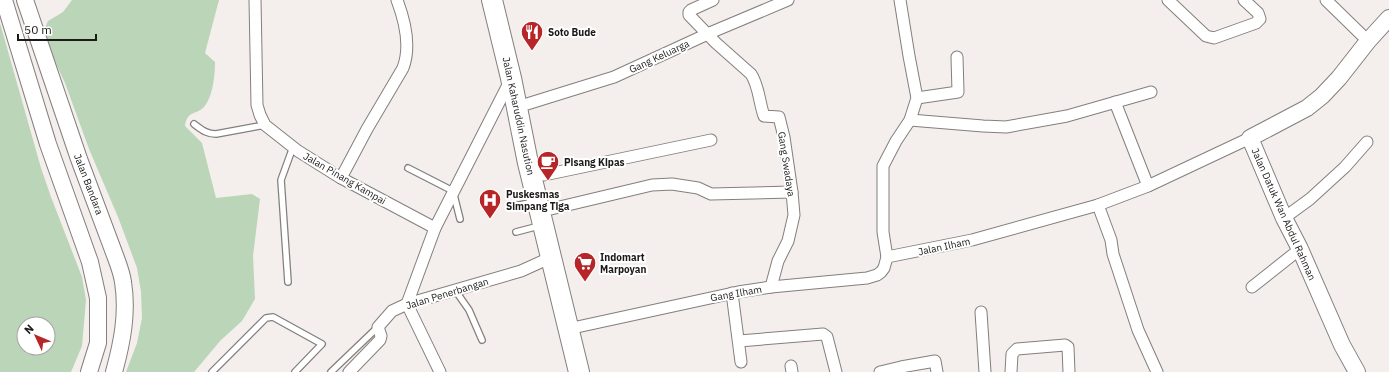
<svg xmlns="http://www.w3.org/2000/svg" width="1389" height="372" viewBox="0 0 1389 372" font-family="'IBM Plex Sans',sans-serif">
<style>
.green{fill:#bbd5b8;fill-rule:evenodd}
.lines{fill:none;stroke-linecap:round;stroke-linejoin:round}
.lane-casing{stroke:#837f7c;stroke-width:8}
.street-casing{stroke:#837f7c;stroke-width:13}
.secondary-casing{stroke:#837f7c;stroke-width:18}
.highway-casing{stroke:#837f7c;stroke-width:22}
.lane{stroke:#fff;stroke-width:5.5}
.street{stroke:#fff;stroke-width:11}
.secondary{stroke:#fff;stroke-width:16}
.highway{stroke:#fff;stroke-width:20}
.labels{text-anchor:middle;stroke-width:4;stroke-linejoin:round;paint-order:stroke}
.poi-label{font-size:10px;font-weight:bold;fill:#1c1a19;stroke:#fff;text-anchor:start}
.street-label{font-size:10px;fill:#1c1a19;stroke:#fff}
</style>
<rect width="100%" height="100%" fill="#f4efec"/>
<g class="green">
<path d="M72 0H219L205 53 215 62C215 75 213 97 204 107 197 115 187 110 185 126L202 143 216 198 252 194 260 199 253 256 255 299 242 321 221 340 194 372H126L137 343 142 318 141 292 137 268 118 217 89 149 65 83 42 34 48 21 63 12Z"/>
<path d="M0 23 41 168 51 197 82 277 86 300 82 346 71 372H0ZM24 324H48V348H24Z"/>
</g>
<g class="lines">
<g class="lane-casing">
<g id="lane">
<path d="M194 124C201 129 206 134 216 134L265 125"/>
<polyline points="408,168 453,191 460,219"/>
<polyline points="510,207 534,202"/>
<polyline points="516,232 539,226"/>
<polyline points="288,282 281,180 293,147"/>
<polyline points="455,290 469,310 482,340"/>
<polyline points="212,372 266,318 273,317 322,344 295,372"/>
<polyline points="331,372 378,327"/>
</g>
</g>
<g class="street-casing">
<g id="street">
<polyline points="255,0 257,105 260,115 265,125 298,151 341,178 435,228"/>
<path d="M713 0 691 10 689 12V15L716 43 751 74C759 86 759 102 764 116L779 117 784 137 792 192 794 215 788 241 778 261 771 287"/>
<polyline points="1168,0 1206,36 1214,38 1256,23 1260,19 1258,13 1244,0"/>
<polyline points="1326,0 1368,41"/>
<polyline points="917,98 958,92 957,57"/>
<polyline points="1115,102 1148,186"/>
<polyline points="527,104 614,77 712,32 788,0"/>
<polyline points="910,120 983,126 1006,127 1067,116 1151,92"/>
<polyline points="544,175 711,140"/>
<path d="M341 178 367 129 403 68C411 47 405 21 397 0"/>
<polyline points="1098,205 1111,240 1113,254 1138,330 1157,372"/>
<polyline points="551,209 652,185 672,184 698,188 711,194 792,192"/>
<polyline points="1284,218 1310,199 1345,167 1367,142"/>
<polyline points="887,257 972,240 1098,205 1148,186 1250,138"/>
<polyline points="1252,287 1300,249"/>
<polyline points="732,293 741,362"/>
<polyline points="981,312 985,372"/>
<polyline points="577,327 738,292 771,287 867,278 877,275 881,272 884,268 887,257 883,232 883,166 896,141 910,120 917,98 909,56 900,0"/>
<polyline points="739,341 823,334 827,337 836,372"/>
<polyline points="791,366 792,372"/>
<polyline points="349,372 380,340 381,336 378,327 392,311 407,304 521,271 554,256"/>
<polyline points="440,372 407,304 435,228 511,79"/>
<polyline points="880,372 901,367 935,361 937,372"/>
<polyline points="1011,372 1012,354 1017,349 1065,345 1068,347 1069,372"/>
</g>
</g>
<g class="secondary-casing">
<g id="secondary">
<polyline points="4,0 48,144 90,262 98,298 98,343 89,372"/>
<path d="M25 0 79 159 116 258C119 266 122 274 123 282 128 313 122 343 114 372"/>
<polyline points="1357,372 1342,345 1300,249 1284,218 1250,138 1307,108 1322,96 1339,78 1368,41 1389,18"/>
</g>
</g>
<g class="highway-casing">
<polyline id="highway" points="492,0 511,78 528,163 579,372"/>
</g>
<use href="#lane" class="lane"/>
<use href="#street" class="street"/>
<use href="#secondary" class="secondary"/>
<use href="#highway" class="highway"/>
</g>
<defs>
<g id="restaurant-pin" transform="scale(1.15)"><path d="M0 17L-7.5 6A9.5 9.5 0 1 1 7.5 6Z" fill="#b62629" stroke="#fff"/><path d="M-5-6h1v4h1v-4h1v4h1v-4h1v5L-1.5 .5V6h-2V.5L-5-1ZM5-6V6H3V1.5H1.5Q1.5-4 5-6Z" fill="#fff"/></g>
<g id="cafe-pin" transform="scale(1.15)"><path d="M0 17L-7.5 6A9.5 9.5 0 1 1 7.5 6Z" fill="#b62629" stroke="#fff"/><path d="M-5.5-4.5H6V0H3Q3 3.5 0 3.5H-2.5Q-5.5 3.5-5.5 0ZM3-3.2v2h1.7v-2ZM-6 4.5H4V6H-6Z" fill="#fff"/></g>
<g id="hospital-pin" transform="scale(1.15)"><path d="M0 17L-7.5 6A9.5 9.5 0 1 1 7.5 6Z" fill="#b62629" stroke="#fff"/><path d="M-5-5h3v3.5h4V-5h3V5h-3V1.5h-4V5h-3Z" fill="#fff"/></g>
<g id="supermarket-pin" transform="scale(1.15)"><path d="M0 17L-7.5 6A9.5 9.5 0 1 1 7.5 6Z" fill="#b62629" stroke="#fff"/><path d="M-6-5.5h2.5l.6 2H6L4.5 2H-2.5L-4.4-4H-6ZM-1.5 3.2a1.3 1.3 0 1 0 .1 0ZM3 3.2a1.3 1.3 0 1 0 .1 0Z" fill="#fff"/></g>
</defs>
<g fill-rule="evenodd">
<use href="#restaurant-pin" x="532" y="32"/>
<use href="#cafe-pin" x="548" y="162"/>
<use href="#hospital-pin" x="490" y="200"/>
<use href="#supermarket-pin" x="585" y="263"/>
</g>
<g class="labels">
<g class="poi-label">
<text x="548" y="36">Soto Bude</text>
<text x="564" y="166">Pisang Kipas</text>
<text x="506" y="198">Puskesmas<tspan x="506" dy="12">Simpang Tiga</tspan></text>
<text x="600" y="261">Indomart<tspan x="600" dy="12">Marpoyan</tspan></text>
</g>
<g class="street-label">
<text transform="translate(659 56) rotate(-25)" y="4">Gang Keluarga</text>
<text transform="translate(519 116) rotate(78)" y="4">Jalan Kaharuddin Nasution</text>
<text transform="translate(787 164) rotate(81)" y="4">Gang Swadaya</text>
<text transform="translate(345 178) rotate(30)" y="4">Jalan Pinang Kampai</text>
<text transform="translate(89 184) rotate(69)" y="4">Jalan Bandara</text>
<text transform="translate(1284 214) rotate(66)" y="4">Jalan Datuk Wan Abdul Rahman</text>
<text transform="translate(944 246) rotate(-12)" y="4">Jalan Ilham</text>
<text transform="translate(447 293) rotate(-17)" y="4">Jalan Penerbangan</text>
<text transform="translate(736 293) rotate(-10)" y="4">Gang Ilham</text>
</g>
</g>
<g transform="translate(36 336) rotate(314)"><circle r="19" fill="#ffffff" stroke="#a4a3a3"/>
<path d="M0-3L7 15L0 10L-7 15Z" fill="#b62629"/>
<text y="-6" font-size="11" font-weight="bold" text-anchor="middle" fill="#1c1a19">N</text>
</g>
<path d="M18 34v6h78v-6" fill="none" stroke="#1c1a19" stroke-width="2"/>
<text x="24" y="34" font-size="12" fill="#1c1a19" stroke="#ffffff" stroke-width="3" paint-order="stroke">50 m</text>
</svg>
